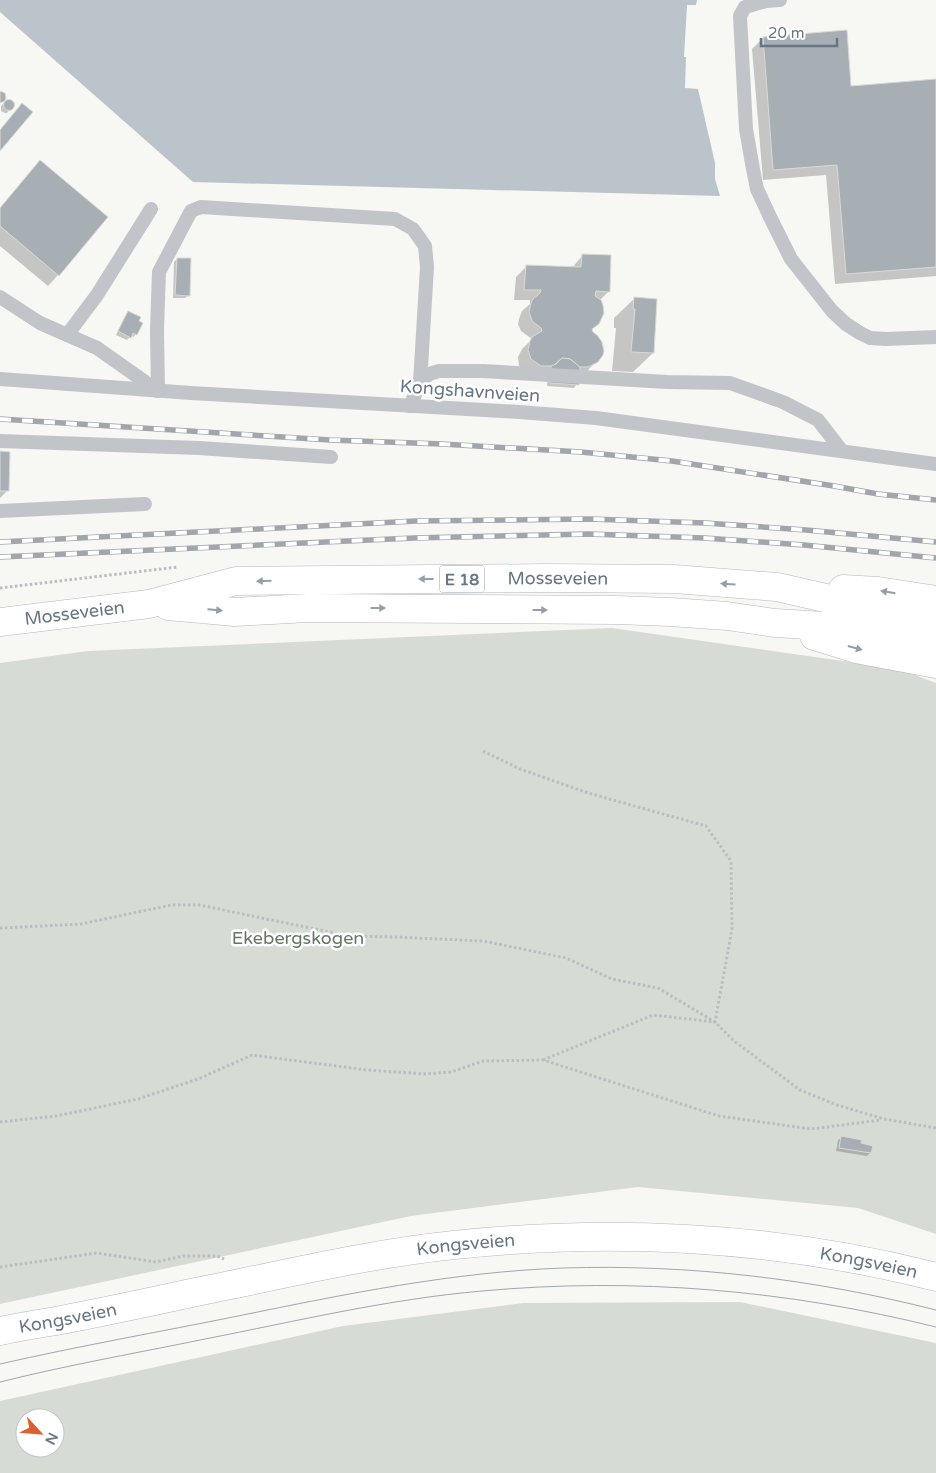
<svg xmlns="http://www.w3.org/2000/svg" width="936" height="1473" viewBox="0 0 936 1473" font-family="'Varela Round',sans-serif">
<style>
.green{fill:#d6dcd4;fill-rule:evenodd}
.water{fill:#bbc4ca}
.shadow{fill:#0003}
.building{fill:#a7afb5;stroke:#d9d9d7}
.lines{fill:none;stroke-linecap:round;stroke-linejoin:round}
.secondary-casing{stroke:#b3b8bd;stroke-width:29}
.highway-casing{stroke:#b4b7bb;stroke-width:29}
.path{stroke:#bbbdc0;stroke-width:3;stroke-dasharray:2.5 2.5;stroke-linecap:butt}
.lane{stroke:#c1c4c8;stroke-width:14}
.secondary{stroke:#fff;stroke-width:28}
.highway{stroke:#fff;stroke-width:28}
.tram{stroke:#a0a6ac;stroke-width:1}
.rail-casing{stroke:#a0a6ac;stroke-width:5.5}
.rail{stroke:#fff;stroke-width:4;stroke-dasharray:11;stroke-linecap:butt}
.oneway{fill:#959fa9}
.labels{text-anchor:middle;stroke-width:5;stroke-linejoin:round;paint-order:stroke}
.shield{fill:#fff;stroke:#959fa9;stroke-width:1}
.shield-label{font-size:16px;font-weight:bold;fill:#677684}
.street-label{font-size:18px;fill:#677684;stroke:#fff}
.park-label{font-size:18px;fill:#657762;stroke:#fff}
</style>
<rect width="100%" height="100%" fill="#f7f7f4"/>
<g class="green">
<polygon points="612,628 899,669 936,683 936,1234 858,1208 638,1187 411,1216 0,1304 0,663 88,651"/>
<path d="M740 1302 936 1343V1473H0V1401L343 1326 523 1303ZM25 1418H55V1448H25Z"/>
</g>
<polygon class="water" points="0,0 697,0 696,5 687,5 684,57 686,57 685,88 698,89 715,163 715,179 720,196 193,182 0,12"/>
<g class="shadow">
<polygon points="763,38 850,87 936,80 936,276 835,284 826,175 763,180 752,49"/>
<polygon points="10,100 13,103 13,106 7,113 5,113 1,111 1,106 7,101"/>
<polygon points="30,173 58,275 48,286 0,246 0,208"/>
<polygon points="582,256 609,291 599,301 591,330 600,358 583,375 574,388 547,386 548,371 526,375 519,366 518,357 522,349 532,339 521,331 518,324 519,319 522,311 530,304 530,300 514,300 516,277 527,266 572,268"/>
<polygon points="177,259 189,295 185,298 173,298 174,262"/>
<polygon points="634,299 653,353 633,372 612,371 616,328 614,328 614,318"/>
<polygon points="128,313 136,334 133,337 131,336 127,340 116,335 125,316"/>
<polygon points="0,453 8,490 0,498"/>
<polygon points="842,1137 860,1144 870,1153 867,1156 836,1151 838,1140"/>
</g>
<g class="building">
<polygon points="847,30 851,86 936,79 936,267 846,274 837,165 773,170 763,37"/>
<polygon points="0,91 5,93 6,97 5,101 0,103"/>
<circle cx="9" cy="105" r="5.5"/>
<polygon points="22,103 33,112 0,151 0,130"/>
<polygon points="40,160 108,217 59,276 0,226 0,208"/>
<polygon points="582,254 611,255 610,292 596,291 595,296 601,300 603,305 604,313 599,324 592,329 593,332 597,335 602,342 604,351 603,355 598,362 588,367 580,367 570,359 562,358 553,366 541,366 531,359 528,350 530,341 532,337 542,331 541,328 532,321 529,312 531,303 533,299 540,293 541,290 524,290 526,265 581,267"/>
<polygon points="177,258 191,258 190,296 175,295"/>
<polygon points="634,297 657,299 654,353 631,352 635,309 633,309"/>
<polygon points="128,311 141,317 139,321 143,323 137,335 133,333 131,338 118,331"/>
<polygon points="562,358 570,359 580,367 579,385 550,383 551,366 556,364"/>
<polygon points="0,451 10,452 9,491 0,491"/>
<polygon points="841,1136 862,1140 861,1143 873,1146 871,1153 839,1148"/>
</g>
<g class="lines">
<g class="secondary-casing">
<g id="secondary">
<path id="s1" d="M0 1331C19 1327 37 1324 56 1321 103 1312 150 1302 196 1292 282 1275 367 1254 454 1245 615 1228 779 1237 936 1277"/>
</g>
</g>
<g class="highway-casing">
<g id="highway">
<polyline points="843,589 878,591 936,600"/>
<polyline points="168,606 235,612 308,608 617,610 670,612 727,616 775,623 858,628 936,642"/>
<path id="s2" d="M0 622 149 604 236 581 547 578 674 579 777 587 874 609 936 621"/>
<polyline points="814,636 856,649 936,664"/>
</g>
</g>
<g class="path">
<polyline points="0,588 178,567"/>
<polyline points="483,751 520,769 588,793 706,826 731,861 732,929 715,1022 653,1015 543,1060"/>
<polyline points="0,928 81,924 171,905 199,905 349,936 394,937 483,941 566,958 612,979 658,988 715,1022 734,1041 800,1090 837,1105 884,1119 936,1128"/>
<polyline points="0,1122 56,1116 138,1099 198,1079 252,1055 367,1070 426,1074 451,1072 483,1061 543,1060 719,1116 811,1129 881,1120"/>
<polyline points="0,1267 97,1253 156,1262 183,1256 217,1256 224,1259"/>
</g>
<g class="lane">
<polyline points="780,0 766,1 745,7 740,16 746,129 753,169 757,189 771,219 791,259 832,311 846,324 860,333 870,338 886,339 936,337"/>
<polyline points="0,297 40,323 97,348 158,391"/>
<polyline points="67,335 97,295 151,209"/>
<polyline points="0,379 191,393 519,412 596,418 936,464"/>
<polyline points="158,391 157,330 159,272 191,211 201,207 395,219 413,229 425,246 427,267 420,383"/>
<polyline points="410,406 420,383 429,374 439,371 483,371 667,382 730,383 783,402 818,420 842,451"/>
<polyline points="0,441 199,448 331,457"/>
<polyline points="0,511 145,504"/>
</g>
<use href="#secondary" class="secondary"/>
<use href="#highway" class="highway"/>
<g class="tram">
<path d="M0 1364C79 1346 159 1332 238 1316 346 1294 453 1272 563 1268 689 1264 814 1279 936 1310"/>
<path d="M0 1382C68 1365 137 1353 205 1339 297 1321 389 1299 482 1291 635 1277 787 1290 936 1327"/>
</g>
<g class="rail-casing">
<g id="rail">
<polyline points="0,419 330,440 442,444 581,452 672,461 834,486 878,494 936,500"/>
<polyline points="0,542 416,521 590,519 705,523 806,530 936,542"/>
<polyline points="0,557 414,538 589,534 704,538 804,545 936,558"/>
</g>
</g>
<use href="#rail" class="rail"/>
</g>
<defs><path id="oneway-solid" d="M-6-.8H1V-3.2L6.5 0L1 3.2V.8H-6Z" transform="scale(1.25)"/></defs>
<g class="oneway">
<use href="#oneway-solid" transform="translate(426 579) rotate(180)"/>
<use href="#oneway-solid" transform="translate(264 581) rotate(179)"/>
<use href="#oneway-solid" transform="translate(728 584) rotate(-176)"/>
<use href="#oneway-solid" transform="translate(888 592) rotate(-171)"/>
<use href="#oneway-solid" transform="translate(378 608)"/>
<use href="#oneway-solid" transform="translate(215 610) rotate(5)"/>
<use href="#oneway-solid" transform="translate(540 610)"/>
<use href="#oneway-solid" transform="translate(855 648) rotate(15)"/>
</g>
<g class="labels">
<rect class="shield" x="439.5" y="565.5" width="45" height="27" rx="4"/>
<g class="shield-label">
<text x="462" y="585">E 18</text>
</g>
<g class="street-label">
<text transform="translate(470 391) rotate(4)" y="6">Kongshavnveien</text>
<text dy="6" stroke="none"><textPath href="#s2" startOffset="562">Mosseveien</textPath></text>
<text dy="6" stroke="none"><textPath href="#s2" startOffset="75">Mosseveien</textPath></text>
<text dy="6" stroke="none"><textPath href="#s1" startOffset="474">Kongsveien</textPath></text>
<text dy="6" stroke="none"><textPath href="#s1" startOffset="879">Kongsveien</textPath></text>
<text dy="6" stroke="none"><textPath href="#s1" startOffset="69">Kongsveien</textPath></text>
</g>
<g class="park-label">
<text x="298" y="944">Ekebergskogen</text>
</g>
</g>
<g transform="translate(40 1433) rotate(116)"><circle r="24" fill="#ffffff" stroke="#c2c8ce"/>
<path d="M0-4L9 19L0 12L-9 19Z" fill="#dc5f30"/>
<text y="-8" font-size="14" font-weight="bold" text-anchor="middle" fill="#677684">N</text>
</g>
<path d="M761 38v8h76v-8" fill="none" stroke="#677684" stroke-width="2.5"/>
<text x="768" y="38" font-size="15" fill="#677684" stroke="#ffffff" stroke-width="4" paint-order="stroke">20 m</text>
</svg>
